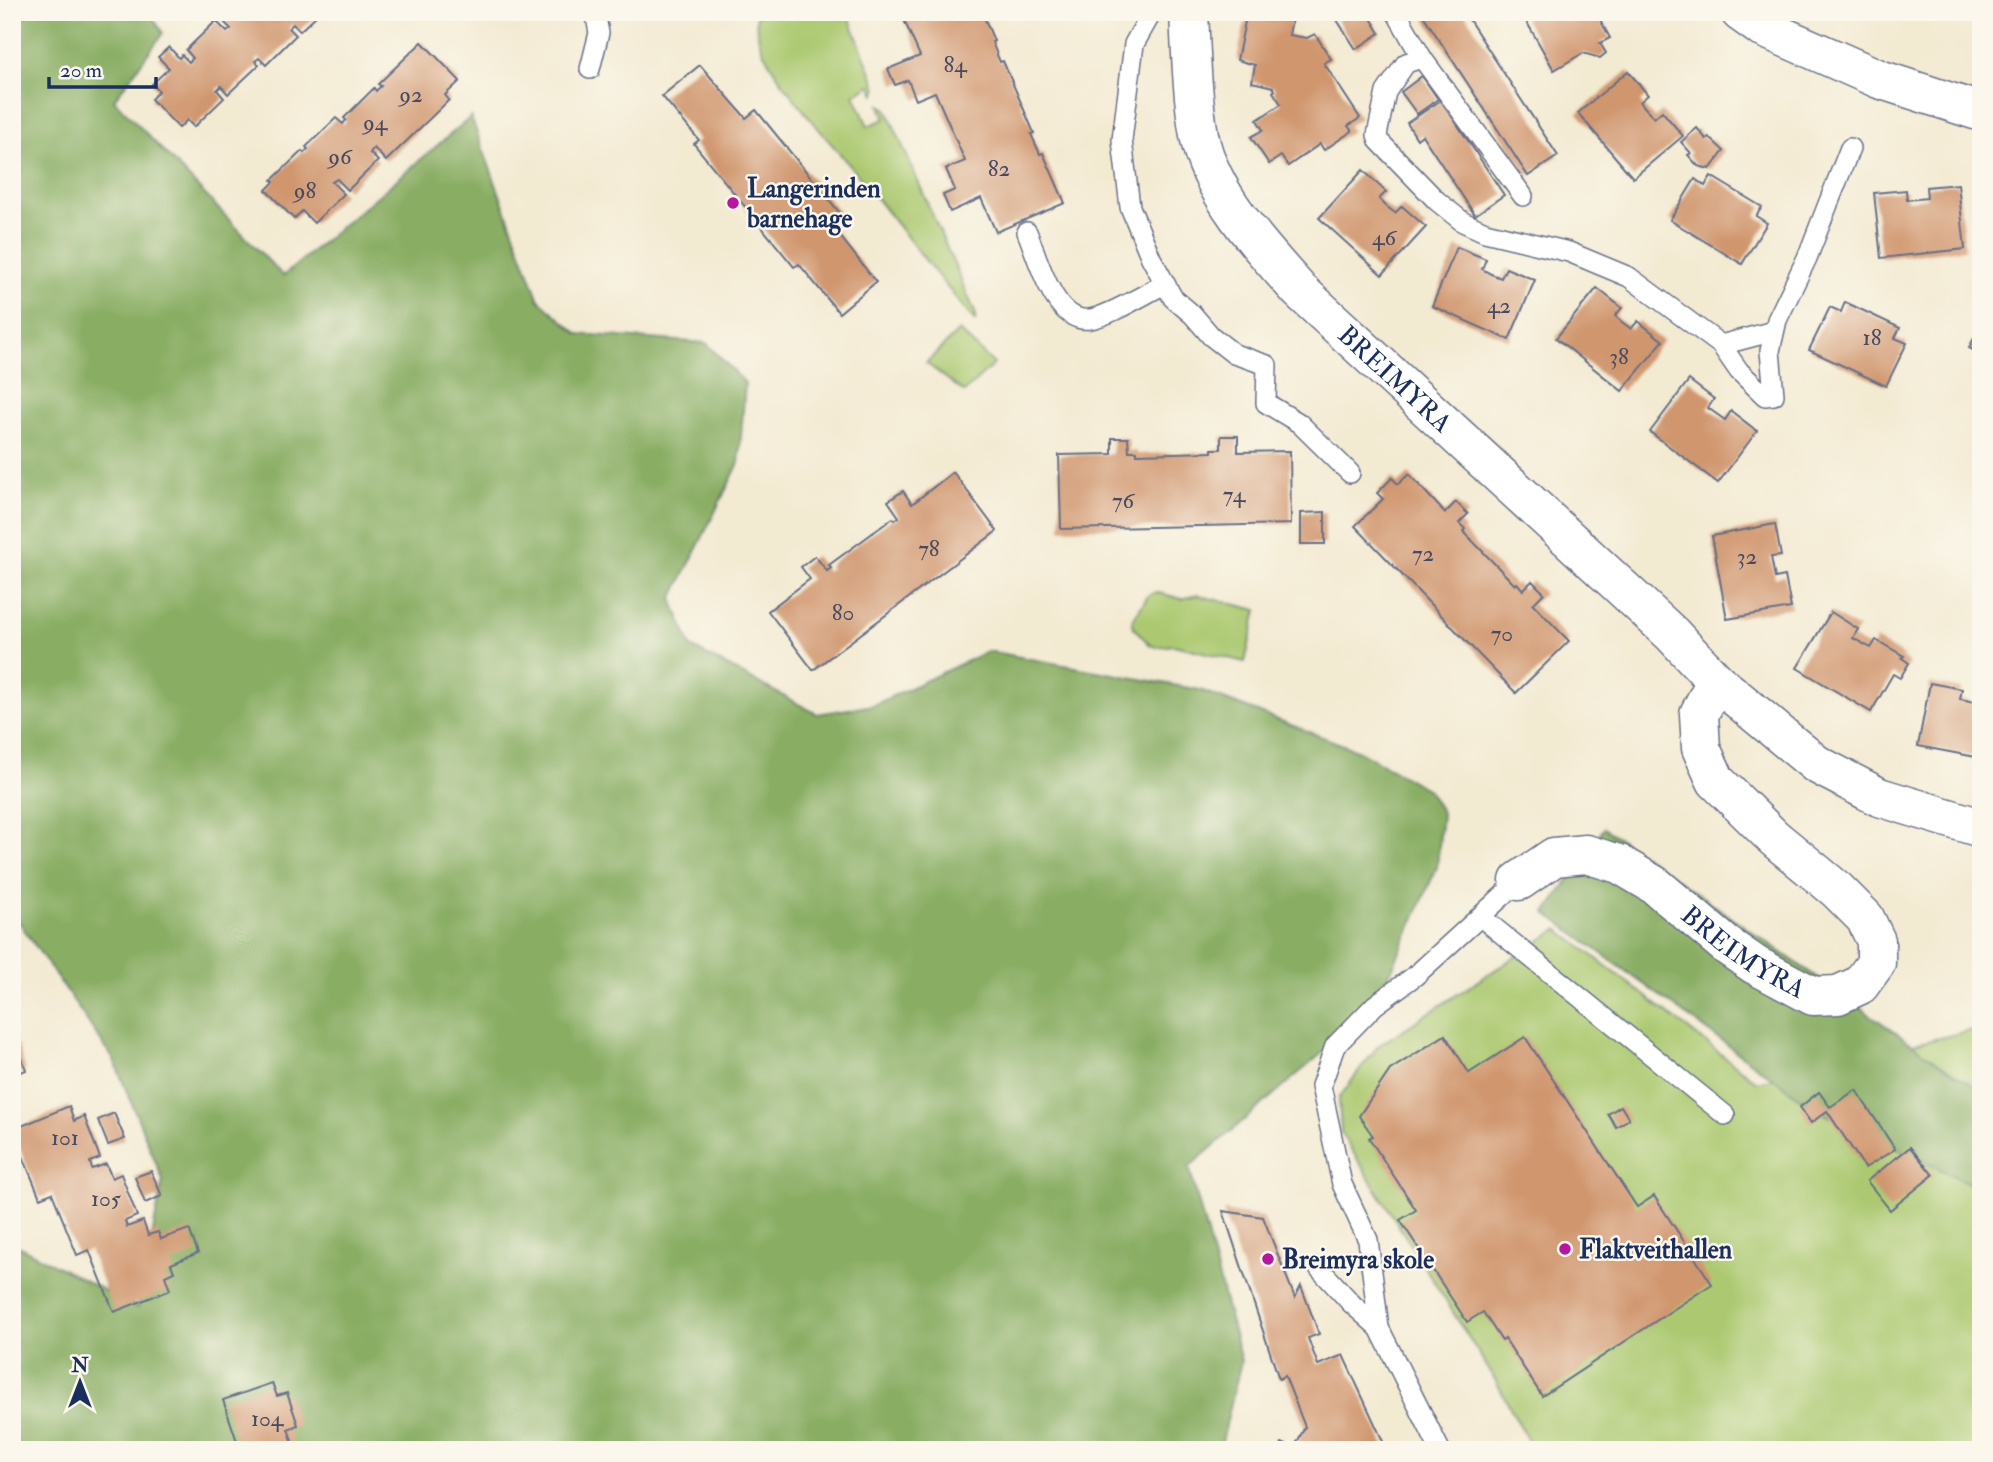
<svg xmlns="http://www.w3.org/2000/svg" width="1993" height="1462" viewBox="0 0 1993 1462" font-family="'IM FELL Double Pica',serif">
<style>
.green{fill:#acc971;stroke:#647c68;stroke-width:2}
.forest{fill:#89ad63;stroke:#526e60;stroke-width:2}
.building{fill:#d0966e}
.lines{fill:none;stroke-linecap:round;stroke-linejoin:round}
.lane-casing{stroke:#677087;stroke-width:22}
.street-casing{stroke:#677087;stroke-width:41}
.secondary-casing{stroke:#677087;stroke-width:41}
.lane{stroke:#fff;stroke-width:19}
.street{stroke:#fff;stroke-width:38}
.secondary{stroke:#fff;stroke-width:38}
.poi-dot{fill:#b5179e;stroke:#fbf7ec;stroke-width:2.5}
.labels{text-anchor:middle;stroke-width:5;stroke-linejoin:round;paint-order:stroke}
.number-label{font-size:23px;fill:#484962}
.poi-label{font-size:26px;font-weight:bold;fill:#1b2f5e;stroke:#fbf7ec;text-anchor:start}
.street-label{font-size:26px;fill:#1b2f5e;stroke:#fbf7ec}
</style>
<rect width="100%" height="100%" fill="#fbf7ec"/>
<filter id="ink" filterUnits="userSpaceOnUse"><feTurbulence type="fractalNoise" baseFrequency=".0143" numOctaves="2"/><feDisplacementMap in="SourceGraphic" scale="14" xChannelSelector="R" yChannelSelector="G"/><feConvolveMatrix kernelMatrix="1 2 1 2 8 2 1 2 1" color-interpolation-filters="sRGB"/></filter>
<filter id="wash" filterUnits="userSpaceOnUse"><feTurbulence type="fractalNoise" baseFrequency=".00686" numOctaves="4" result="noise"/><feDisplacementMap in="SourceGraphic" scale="28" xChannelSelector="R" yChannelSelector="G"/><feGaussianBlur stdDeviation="1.57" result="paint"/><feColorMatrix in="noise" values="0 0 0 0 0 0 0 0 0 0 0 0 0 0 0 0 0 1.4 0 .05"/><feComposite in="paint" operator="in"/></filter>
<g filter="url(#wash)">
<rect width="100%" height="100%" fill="#f3ead2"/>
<g class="green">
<path d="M761 12H847L877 88 875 94 871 85 854 95 868 126 885 119 880 105 886 108 976 315 975 321C937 276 902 230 865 184 833 144 796 106 769 62 760 48 756 33 756 17Z"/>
<polygon points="959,331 994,364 964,392 926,363"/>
<polygon points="1155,592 1182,599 1197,595 1257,610 1245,662 1174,645 1156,647 1150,645 1134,628 1132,621 1148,596"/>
<polygon points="1558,929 1757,1082 1981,1028 1981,1450 1533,1450 1496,1381 1341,1133 1339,1098 1378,1046"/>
</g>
<g class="forest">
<polygon points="12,12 149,12 163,33 114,100 283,276 471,117 539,300 578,334 706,343 745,383 739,463 672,599 691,647 817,714 874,705 988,651 1200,690 1359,751 1428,790 1442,813 1437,867 1375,1008 1189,1167 1241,1361 1220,1450 15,1450 12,1447 12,1243 138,1308 163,1180 114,1060 12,912"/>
<polygon points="1604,828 1956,1075 1981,1090 1981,1189 1818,1111 1546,913"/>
</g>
<g id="blocks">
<g class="building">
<polygon points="234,12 320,12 300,31 293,24 289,28 296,35 266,65 259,58 255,61 259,65 228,94 221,86 217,90 224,98 194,127 187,120 179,128 151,99 159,91 152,84 169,68 158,57 169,47 179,58 182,55 189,62 193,58 186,50 216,21 227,32 231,29 224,22"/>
<polygon points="923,12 982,12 994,41 992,42 1000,62 1003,61 1034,133 1031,134 1040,154 1043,153 1065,203 996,232 981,198 950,212 943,195 955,190 946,169 965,161 935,92 916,100 908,80 895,85 888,69 920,56 904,20"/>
<polygon points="1247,12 1293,14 1289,35 1307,38 1315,34 1331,59 1324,63 1360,118 1348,126 1352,131 1324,150 1320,144 1288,166 1281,156 1269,164 1251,137 1263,130 1257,120 1281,104 1273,92 1275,90 1273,87 1252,82 1255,65 1237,60"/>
<polygon points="1350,12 1367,12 1380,33 1356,49 1337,20"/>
<polygon points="1421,12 1464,12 1558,156 1528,176"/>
<polygon points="1521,12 1583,12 1585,15 1596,12 1610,38 1600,43 1606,53 1600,58 1583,53 1554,70"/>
<polygon points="422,42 460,81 445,95 449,100 386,161 374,148 372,150 370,153 378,161 348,190 337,179 332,182 344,194 314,223 302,211 294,219 266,190 274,182 272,180 302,151 304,153 308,149 306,147 336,118 343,124 346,120 344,118 374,88 376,91 381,86 378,84"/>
<polygon points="700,65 746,118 756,110 840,213 829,222 876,282 839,313 799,264 794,267 694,144 699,140 662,96"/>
<polygon points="1628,71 1648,95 1640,102 1654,118 1662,111 1683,136 1633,178 1578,113"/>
<polygon points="1422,76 1438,99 1417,114 1401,92"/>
<polygon points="1441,100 1504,195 1475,215 1422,135 1417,139 1407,123"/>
<polygon points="1697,128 1706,139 1709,137 1724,151 1710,169 1698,166 1688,155 1691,153 1681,142"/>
<polygon points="1363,170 1386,192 1379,199 1386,206 1395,213 1402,206 1426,227 1382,275 1319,218"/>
<polygon points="1711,176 1762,207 1756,216 1767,223 1742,264 1670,220 1695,179 1705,186"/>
<polygon points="1958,184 1965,249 1881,258 1874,193 1906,190 1907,200 1927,198 1926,187"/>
<polygon points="1457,247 1486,259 1482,269 1491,274 1501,278 1506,268 1535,280 1509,340 1432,306"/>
<polygon points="1597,288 1622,308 1615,316 1622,322 1631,329 1638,321 1663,341 1622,391 1556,338"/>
<polygon points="1845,302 1900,328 1895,338 1907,343 1886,386 1809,350 1830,307 1841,312"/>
<polygon points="1981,325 1981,354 1969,348"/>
<polygon points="1689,380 1714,399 1708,408 1725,420 1731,411 1757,431 1718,483 1650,432"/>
<polygon points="1221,436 1238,436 1238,452 1290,451 1291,524 1061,529 1059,455 1112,454 1112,438 1128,438 1129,451 1137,451 1137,454 1212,452 1212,449 1221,449"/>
<polygon points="953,472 997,531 813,670 768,611 810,579 801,567 815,556 827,571 831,568 829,565 893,518 895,520 899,517 888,501 903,491 912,504"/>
<polygon points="1409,474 1445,513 1456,502 1468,514 1459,523 1465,529 1463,531 1515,585 1517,583 1523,590 1532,581 1544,593 1533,604 1569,641 1516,693 1355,526 1383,499 1377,493 1392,478 1398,484"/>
<polygon points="1325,512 1325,544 1301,544 1301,513"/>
<polygon points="1775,524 1781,556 1771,557 1775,578 1785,576 1791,608 1727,619 1712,536"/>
<polygon points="1831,612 1858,629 1853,638 1871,648 1876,640 1904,656 1902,658 1909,663 1900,678 1893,674 1871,712 1797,668"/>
<polygon points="1930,683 1962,689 1960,699 1981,703 1981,758 1918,746"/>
<polygon points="1445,1035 1469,1073 1525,1037 1637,1207 1654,1196 1712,1284 1542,1396 1505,1339 1502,1341 1483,1312 1467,1322 1400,1220 1416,1210 1369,1138 1373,1136 1359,1116 1390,1070"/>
<polygon points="17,1044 26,1070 12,1076 12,1046"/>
<polygon points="1856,1090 1895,1149 1865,1168 1827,1111 1811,1123 1800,1107 1819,1092 1830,1107"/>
<polygon points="69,1106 74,1121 84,1116 100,1158 90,1162 92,1169 106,1164 112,1178 121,1174 137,1216 125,1221 127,1227 143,1221 148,1235 158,1232 161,1239 189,1229 198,1253 171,1264 174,1272 165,1276 170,1290 114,1312 89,1250 77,1255 52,1193 40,1198 12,1130"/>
<polygon points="1621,1106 1629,1119 1616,1127 1608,1114"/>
<polygon points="114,1113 125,1139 108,1145 98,1120"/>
<polygon points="1910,1147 1933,1175 1890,1210 1867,1181"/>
<polygon points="151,1171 162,1196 145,1203 135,1177"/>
<polygon points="1223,1211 1263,1217 1295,1298 1301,1286 1319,1334 1308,1338 1318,1365 1343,1355 1387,1450 1279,1450 1282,1443 1294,1448 1305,1427 1285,1376 1279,1379"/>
<polygon points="272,1383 277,1396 287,1393 298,1425 288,1429 293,1443 273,1450 240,1450 223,1400"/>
</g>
</g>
</g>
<g filter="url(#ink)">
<use href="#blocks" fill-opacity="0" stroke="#677087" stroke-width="2"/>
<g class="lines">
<g class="lane-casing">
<g id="lane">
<polyline points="1152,12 1134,44 1122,140 1130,207 1151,258 1173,298 1193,315 1211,336 1234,354 1267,365 1266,403 1299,423 1350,473"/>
<polyline points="1396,12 1422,58 1523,196"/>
<polyline points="1422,58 1406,63 1386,92 1377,135 1379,141 1437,201 1463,222 1485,232 1569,252 1629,277 1721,345 1739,371 1765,396 1774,395 1770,351 1777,320 1807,258 1850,148"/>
<polyline points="590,69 599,33 595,12"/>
<path d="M1027 232C1038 258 1054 324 1090 319 1110 316 1146 293 1165 284"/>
<polyline points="1721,345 1774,331"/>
<polyline points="1481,917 1725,1115"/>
<polyline points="1319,1268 1352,1304 1379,1328"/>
<polyline points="1440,1450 1379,1328 1368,1240 1342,1184 1321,1086 1335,1046 1375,1005 1416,975 1519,881"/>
</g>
</g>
<g class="street-casing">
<g id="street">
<path id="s1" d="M1189 12C1191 53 1192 95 1199 135 1210 193 1262 249 1300 291L1672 634 1716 681 1816 764 1879 797 1981 828"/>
<path id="s2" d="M1519 881 1554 857 1586 854 1619 864 1656 886 1726 945 1755 965 1813 996 1838 995 1860 985 1876 963V941L1865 918 1837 890 1774 838 1716 781 1701 748 1699 714 1716 681"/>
</g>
</g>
<g class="secondary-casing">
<polyline id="secondary" points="1740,12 1761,27 1879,79 1981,112"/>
</g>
<use href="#lane" class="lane"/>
<use href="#street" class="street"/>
<use href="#secondary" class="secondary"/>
</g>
</g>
<g class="poi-dot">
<circle cx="733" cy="203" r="7"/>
<circle cx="1565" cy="1249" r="7"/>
<circle cx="1268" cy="1259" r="7"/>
</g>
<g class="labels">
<g class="number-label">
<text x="955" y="72">84</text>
<text x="411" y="102">92</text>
<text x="375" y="130">94</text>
<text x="340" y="164">96</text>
<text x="999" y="176">82</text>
<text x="305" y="198">98</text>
<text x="1384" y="245">46</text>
<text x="1499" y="313">42</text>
<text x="1872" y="345">18</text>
<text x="1619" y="364">38</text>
<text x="1234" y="502">74</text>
<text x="1123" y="508">76</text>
<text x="929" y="556">78</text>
<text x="1423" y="561">72</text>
<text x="1747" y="564">32</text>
<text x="843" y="620">80</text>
<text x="1502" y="641">70</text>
<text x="65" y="1145">101</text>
<text x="106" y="1206">105</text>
<text x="267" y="1426">104</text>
</g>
<g class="poi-label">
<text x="747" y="197">Langerinden<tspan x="747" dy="30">barnehage</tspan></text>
<text x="1579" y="1258">Flaktveithallen</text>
<text x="1282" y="1268">Breimyra skole</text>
</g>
<g class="street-label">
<text dy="9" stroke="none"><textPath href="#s1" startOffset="441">BREIMYRA</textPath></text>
<text dy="9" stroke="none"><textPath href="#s2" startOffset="262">BREIMYRA</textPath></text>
</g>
</g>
<rect width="1993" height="1462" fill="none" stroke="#fbf7ec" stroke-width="42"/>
<g transform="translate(80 1382)" stroke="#fbf7ec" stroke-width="5" paint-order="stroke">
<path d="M0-5L12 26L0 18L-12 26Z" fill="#1b2f5e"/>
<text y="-10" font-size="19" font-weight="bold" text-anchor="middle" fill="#1b2f5e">N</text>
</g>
<path d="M49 77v10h107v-10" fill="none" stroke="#1b2f5e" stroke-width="3.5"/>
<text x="60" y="77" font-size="21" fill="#1b2f5e" stroke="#fbf7ec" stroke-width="5" paint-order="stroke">20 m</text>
</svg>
